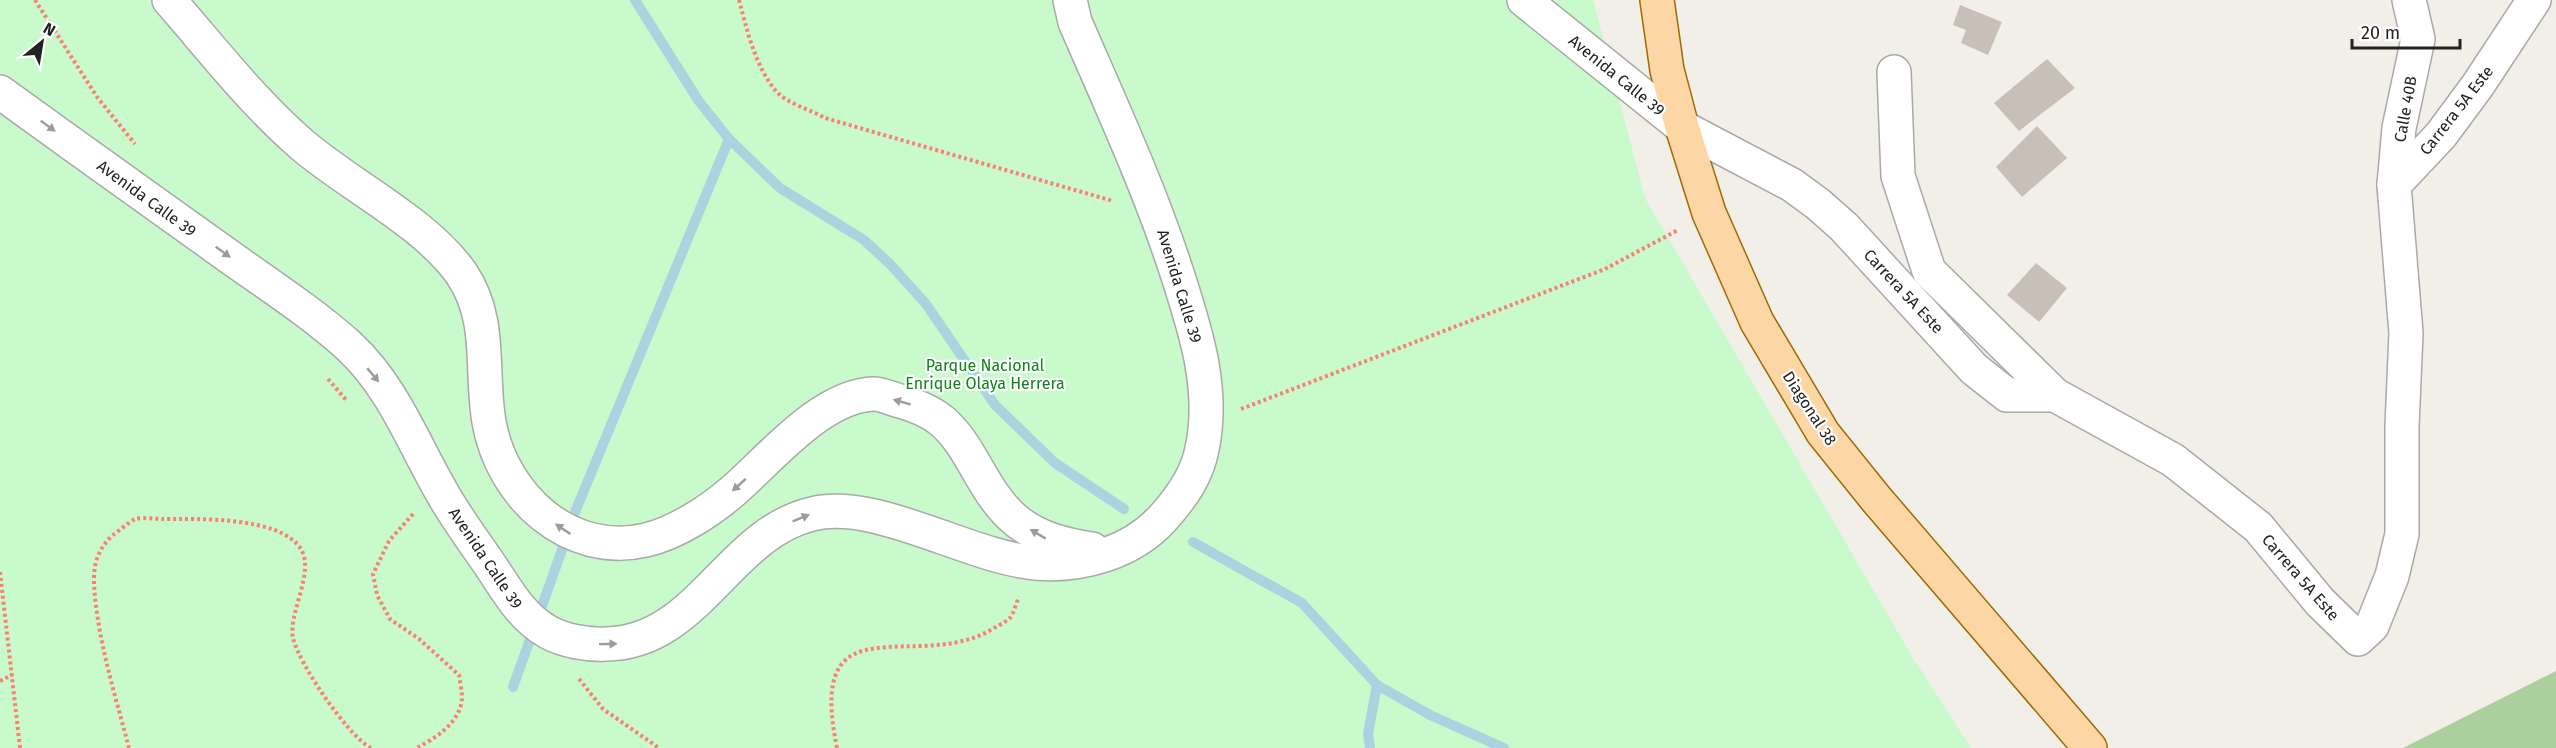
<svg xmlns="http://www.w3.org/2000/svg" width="2556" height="748" viewBox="0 0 2556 748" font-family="'Fira Sans',sans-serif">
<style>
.forest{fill:#add19e}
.park{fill:#c8facc}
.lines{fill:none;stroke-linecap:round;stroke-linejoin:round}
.stream{stroke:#aad3df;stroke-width:10}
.building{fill:#c7bfb8}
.minor-casing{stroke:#a9a9a9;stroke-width:36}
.major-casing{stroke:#a06b00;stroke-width:36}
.path{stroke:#fa8072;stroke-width:4;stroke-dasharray:3 3;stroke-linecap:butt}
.minor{stroke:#fff;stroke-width:33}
.major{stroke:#fcd6a4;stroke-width:33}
.oneway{fill:#9c9c9c}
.labels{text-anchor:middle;stroke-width:4.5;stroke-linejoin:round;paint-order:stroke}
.street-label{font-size:16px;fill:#222;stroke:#fff}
.park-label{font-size:16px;fill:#0c8416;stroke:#fff}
</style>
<rect width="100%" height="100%" fill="#f2efe9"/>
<polygon class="forest" points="2556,671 2556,748 2403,748"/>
<polygon class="park" points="0,0 1593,0 1645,198 1910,653 1971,748 0,748"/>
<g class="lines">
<g class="stream">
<polyline points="635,0 698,100 729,139 780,188 864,240 890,264 926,304 995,405 1055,463 1124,509"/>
<polyline points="573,517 729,139"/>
<polyline points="1193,542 1302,603 1377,685 1430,715 1504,748"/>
<polyline points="513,687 563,547"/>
<polyline points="1370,748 1368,734 1377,685"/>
</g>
</g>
<g class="building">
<polygon points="1960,5 2002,22 1988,55 1961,43 1966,30 1953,25"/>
<polygon points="2047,59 2075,88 2019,131 1994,103"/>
<polygon points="2037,126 2067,158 2022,197 1996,167"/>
<polygon points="2036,263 2067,288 2039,322 2007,295"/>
</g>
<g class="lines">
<g class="minor-casing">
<g id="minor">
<path d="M169 0C211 48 251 100 300 143 348 185 424 221 461 273 493 319 480 370 489 422 502 496 569 558 646 540 676 533 710 511 733 491 770 459 822 395 874 394 882 394 892 399 900 401 914 405 930 411 942 421 973 447 983 495 1018 522 1040 539 1065 545 1092 549"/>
<polyline points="1524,0 1682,127 1792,185 1818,204 1844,227 1974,369 2007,395 2055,395 2173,460 2258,527 2320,602 2358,639 2372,626 2392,576 2402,534 2402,426 2406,333 2394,185 2441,135 2478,85 2534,0"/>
<polyline points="1894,72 1898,176 1929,271 2055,395"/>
<path d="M0 92C73 145 147 198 220 250 263 281 310 311 349 346 392 386 412 440 440 489 454 515 473 540 490 565 507 590 521 617 548 632 564 641 588 645 606 644 698 643 728 534 812 514 875 498 966 556 1035 563 1081 567 1131 553 1163 518 1181 498 1197 476 1202 449 1215 389 1195 329 1177 273 1149 187 1111 105 1075 22L1070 0"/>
<polyline points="2394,185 2399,128 2418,39 2409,0"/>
</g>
</g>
<g class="major-casing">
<polyline id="major" points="1657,0 1667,70 1682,127 1709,213 1757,322 1823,433 1877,500 2090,748"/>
</g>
<g class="path">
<polyline points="35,0 97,97 135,144"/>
<path d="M739 0C747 30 755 66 776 91 786 103 811 110 825 118L1113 201"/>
<polyline points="328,379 347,401"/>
<polyline points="1241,409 1605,269 1678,230"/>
<path d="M413 514 389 541 373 574 377 595 390 619 419 639 459 675C460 682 462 691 462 698 461 722 435 739 416 748"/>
<polyline points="0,572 20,748"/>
<polyline points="579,679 603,709 659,748"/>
<polyline points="0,681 12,675"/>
<path d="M129 748C117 702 102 654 96 606 93 579 90 556 113 535 119 531 129 522 135 519 143 517 155 519 163 519 197 519 280 516 301 549 315 573 288 613 293 638 299 664 348 736 371 748"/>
<path d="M837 748C805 594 918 676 994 628 999 625 1006 622 1010 618 1014 613 1016 603 1019 597"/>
</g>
<use href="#minor" class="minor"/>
<use href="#major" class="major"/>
</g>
<defs><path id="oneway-solid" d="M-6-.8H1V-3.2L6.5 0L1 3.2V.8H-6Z" transform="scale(1.5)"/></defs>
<g class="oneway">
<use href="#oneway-solid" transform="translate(48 126) rotate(36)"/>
<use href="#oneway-solid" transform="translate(223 252) rotate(36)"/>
<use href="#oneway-solid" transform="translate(373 375) rotate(50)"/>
<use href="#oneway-solid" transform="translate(902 402) rotate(-164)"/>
<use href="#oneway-solid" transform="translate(739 485) rotate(138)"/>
<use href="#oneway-solid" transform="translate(801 518) rotate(-22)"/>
<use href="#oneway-solid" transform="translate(563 529) rotate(-146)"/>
<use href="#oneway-solid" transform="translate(1038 534) rotate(-149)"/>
<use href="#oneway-solid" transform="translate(608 644) rotate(-1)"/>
</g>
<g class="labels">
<g class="street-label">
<text transform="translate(1617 75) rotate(39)" y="6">Avenida Calle 39</text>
<text transform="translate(2405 109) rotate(-80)" y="6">Calle 40B</text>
<text transform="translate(2456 110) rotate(-52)" y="6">Carrera 5A Este</text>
<text transform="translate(147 198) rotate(36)" y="6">Avenida Calle 39</text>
<text transform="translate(1180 286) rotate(73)" y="6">Avenida Calle 39</text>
<text transform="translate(1904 291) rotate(47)" y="6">Carrera 5A Este</text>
<text transform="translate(1810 408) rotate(57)" y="6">Diagonal 38</text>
<text transform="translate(486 558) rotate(56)" y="6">Avenida Calle 39</text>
<text transform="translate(2301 577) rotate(49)" y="6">Carrera 5A Este</text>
</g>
<g class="park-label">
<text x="985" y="371">Parque Nacional<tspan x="985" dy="18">Enrique Olaya Herrera</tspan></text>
</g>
</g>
<g transform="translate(42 42) rotate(30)" stroke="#ffffff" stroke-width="4.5" paint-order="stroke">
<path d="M0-4.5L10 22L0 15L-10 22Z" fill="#222222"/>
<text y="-9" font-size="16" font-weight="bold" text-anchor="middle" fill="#222222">N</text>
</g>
<path d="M2352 39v9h108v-9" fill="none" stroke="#222222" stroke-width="3"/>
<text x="2361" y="39" font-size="18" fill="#222222" stroke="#ffffff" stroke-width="4.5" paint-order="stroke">20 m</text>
</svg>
